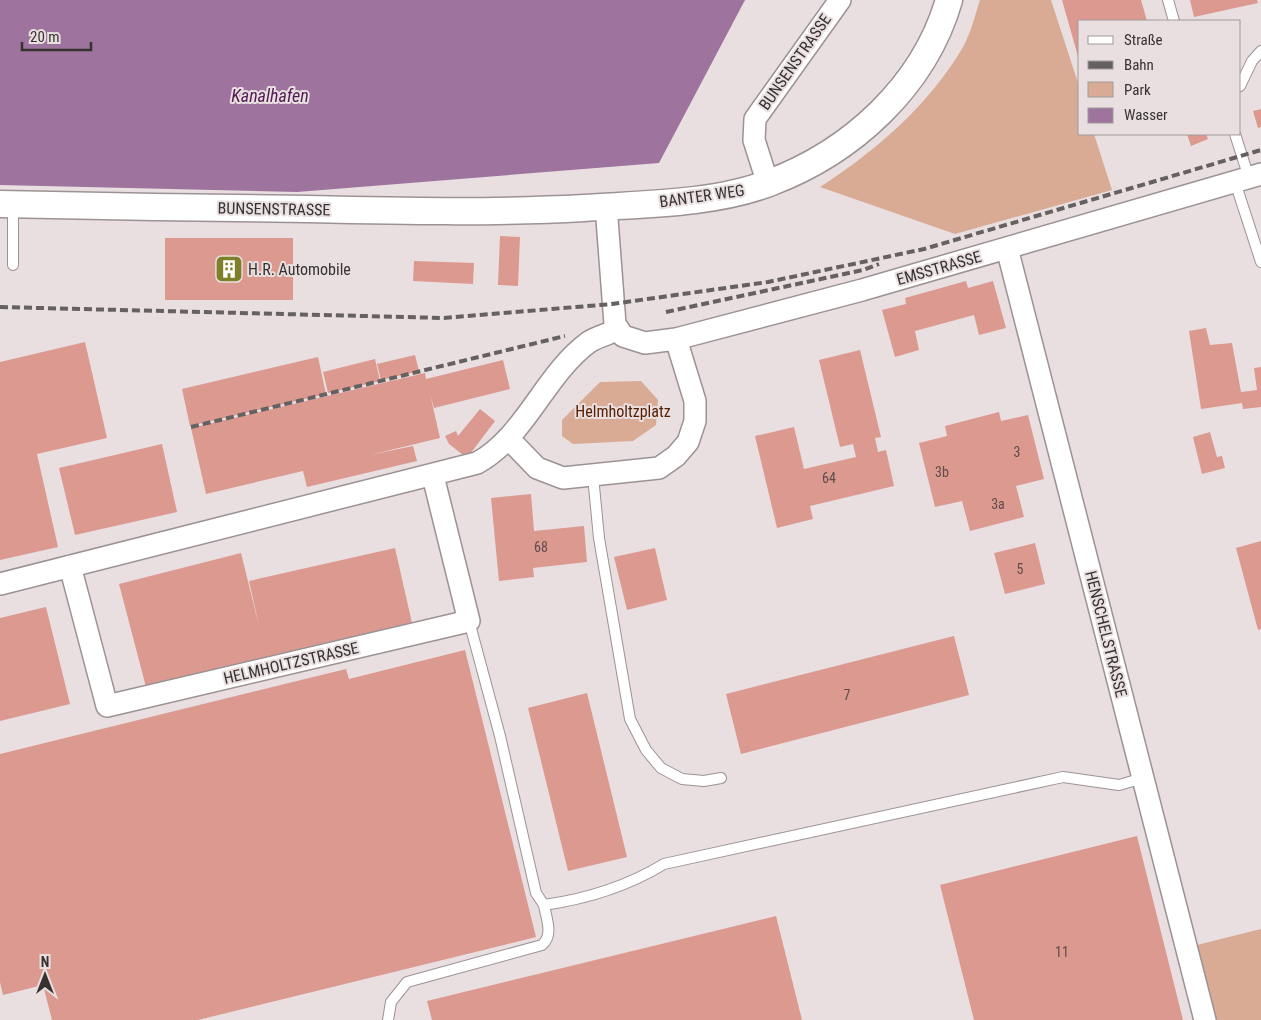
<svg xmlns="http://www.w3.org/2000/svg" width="1261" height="1020" font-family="'Roboto Condensed',sans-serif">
<rect width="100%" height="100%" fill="#e9dfe0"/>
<path fill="#d9ab94" d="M980,0H1051L1080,89V134H1094L1112,190L955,234L820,187C877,150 928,106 963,47C971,33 975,15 980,0Z
M641,381L658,400L656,425L633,441L573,444L562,436V420L600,382Z
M1261,929V1020H1212L1193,946Z"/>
<path fill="#9e739e" d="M0,0H745L659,163L297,192L0,185Z"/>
<path fill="#db9990" d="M1062,0H1141L1147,21H1080L1079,60Z
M1190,0H1257L1258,3L1194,17Z
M1261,109V127L1258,128L1253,111Z
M1187,134H1206L1208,139L1191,146Z
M500,236L520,237L518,286L498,285Z
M165,238H293V300H165Z
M414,261L474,263L473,284L413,281Z
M966,281L968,288L993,281L1006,328L979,335L974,315L915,331L919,350L895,357L882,310L906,304L905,298Z
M1206,328L1210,345L1232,343L1241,392L1257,390L1254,368L1261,367V407L1243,409L1242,403L1201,409L1189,331Z
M85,342L107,438L37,454L58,547L0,560V362Z
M860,350L881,437L875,438L878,452L886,450L894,486L810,506L813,519L777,528L755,436L794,427L804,469L856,457L853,444L840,447L819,360Z
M415,355L419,371L381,380L377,364Z
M318,357L326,394L190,426L182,389Z
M375,359L380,381L328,393L323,372Z
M503,360L510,389L434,408L430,394L440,438L370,455L413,446L417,461L307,487L303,471L206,494L191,428L425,373L426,379Z
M480,409L495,421L467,458L449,444L445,436L456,431L458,436Z
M999,412L1001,421L1028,415L1044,479L1016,486L1024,517L970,531L962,501L935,507L919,443L947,436L945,426Z
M1210,432L1217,457L1222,456L1225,468L1202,474L1193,437Z
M162,444L177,512L75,535L59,468Z
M531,494L534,531L584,526L587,562L533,568L534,577L499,581L491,498Z
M1261,541V629L1258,630L1236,548Z
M1035,543L1045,584L1005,594L994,553Z
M395,548L412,623L146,687L119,584L241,553L260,630L249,581Z
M655,548L667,600L627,610L614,557Z
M46,607L70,704L0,721V618Z
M954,636L969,695L741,754L726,694Z
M465,650L536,937L198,1020H52L43,985L3,995L0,982V754L346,669L349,679Z
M587,693L627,857L568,871L528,708Z
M1137,836L1183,1020H974L940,885Z
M776,916L802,1020H432L427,1001Z"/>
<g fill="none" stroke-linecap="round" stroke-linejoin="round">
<defs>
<path id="service" d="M1168,0L1174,21
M1240,86L1252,61L1261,51
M1235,134L1249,178
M1235,182L1261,262
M13,265V205
M593,476L599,538L630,719L646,750L661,768L682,779L704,781L721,778
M469,621L500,736L536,893L544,905C586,899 628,886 664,864L1063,777L1119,785L1143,778
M388,1020L391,1002L407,982L542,945C554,935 546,918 544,905"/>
<path id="minor" d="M768,184L754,140L755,119L840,0
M606,206L615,324L623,336L645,343L676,339L862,290L1261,174
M1007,248L1205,1020
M508,438L537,468L563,478L659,468L676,456L688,442L695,421V401L676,339
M70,566L107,706L469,621L433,476
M0,584L477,463C526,436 544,375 589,342C597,337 608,334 617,330"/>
<path id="tertiary" d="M0,204C103,206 205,208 308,209C400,211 492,213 584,208C643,204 714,204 769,183C852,152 924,86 949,0"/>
</defs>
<use href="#service" stroke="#9c9294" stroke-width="12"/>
<use href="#minor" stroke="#9c9294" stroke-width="24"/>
<use href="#tertiary" stroke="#9c9294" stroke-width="29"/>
<use href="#service" stroke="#fff" stroke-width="10"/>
<use href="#minor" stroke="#fff" stroke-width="21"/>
<use href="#tertiary" stroke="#fff" stroke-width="26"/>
<path stroke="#666161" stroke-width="4" stroke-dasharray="8 4" stroke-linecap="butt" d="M0,307L444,318L612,304L768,282L924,249L1261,150
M666,312L863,270L879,264
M191,427L565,336"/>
</g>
<defs>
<symbol id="building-square" viewBox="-11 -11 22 22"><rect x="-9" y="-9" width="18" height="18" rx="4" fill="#7e8029" stroke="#e9dfe0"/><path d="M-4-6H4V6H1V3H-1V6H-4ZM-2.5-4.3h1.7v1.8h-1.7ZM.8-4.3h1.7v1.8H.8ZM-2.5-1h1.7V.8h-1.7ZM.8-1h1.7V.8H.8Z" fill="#fff"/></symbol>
</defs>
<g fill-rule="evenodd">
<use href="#building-square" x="213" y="253" width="32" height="32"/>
</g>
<g text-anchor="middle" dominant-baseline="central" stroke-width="4" stroke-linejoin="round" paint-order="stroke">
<g font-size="14" fill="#5f4c4a">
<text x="1017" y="452">3</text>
<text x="942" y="472">3b</text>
<text x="829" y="478">64</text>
<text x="998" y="504">3a</text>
<text x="541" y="547">68</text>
<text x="1020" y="569">5</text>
<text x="847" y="695">7</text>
<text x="1062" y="952">11</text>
</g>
<g font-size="16" fill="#363232" stroke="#e9dfe0">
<text transform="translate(795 62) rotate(-55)">BUNSENSTRASSE</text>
<text transform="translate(702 196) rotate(-8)">BANTER WEG</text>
<text transform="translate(274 209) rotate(1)">BUNSENSTRASSE</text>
<text transform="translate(939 268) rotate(-16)">EMSSTRASSE</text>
<text transform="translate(1106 634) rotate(76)">HENSCHELSTRASSE</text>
<text transform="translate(291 663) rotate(-13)">HELMHOLTZSTRASSE</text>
</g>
<g font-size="16" fill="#363232" stroke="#e9dfe0" text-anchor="start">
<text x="248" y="269">H.R. Automobile</text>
</g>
<g font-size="16" fill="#542000" stroke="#e9dfe0">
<text x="623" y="411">Helmholtzplatz</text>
</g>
<g font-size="18" font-style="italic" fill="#501a52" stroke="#e9dfe0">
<text x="270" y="95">Kanalhafen</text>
</g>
</g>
<rect x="1078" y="20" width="162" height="115" fill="#e9dfe0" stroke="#a19a9a"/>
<rect x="1088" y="36" width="25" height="8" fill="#ffffff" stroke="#a19a9a"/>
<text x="1124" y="45" font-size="15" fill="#363232">Straße</text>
<rect x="1088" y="61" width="25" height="8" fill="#666161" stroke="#a19a9a"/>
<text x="1124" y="70" font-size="15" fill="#363232">Bahn</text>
<rect x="1088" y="82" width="25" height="15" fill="#d9ab94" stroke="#a19a9a"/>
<text x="1124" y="95" font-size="15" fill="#363232">Park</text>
<rect x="1088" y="108" width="25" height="15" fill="#9e739e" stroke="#a19a9a"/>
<text x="1124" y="120" font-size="15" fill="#363232">Wasser</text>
<g transform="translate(45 975)" stroke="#e9dfe0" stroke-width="4" paint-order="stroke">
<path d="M0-4L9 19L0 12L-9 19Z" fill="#363232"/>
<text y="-8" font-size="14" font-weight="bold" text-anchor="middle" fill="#363232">N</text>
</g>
<path d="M22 42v8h69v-8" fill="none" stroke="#363232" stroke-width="2.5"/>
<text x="30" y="42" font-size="15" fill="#363232" stroke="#e9dfe0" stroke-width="4" paint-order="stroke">20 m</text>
</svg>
